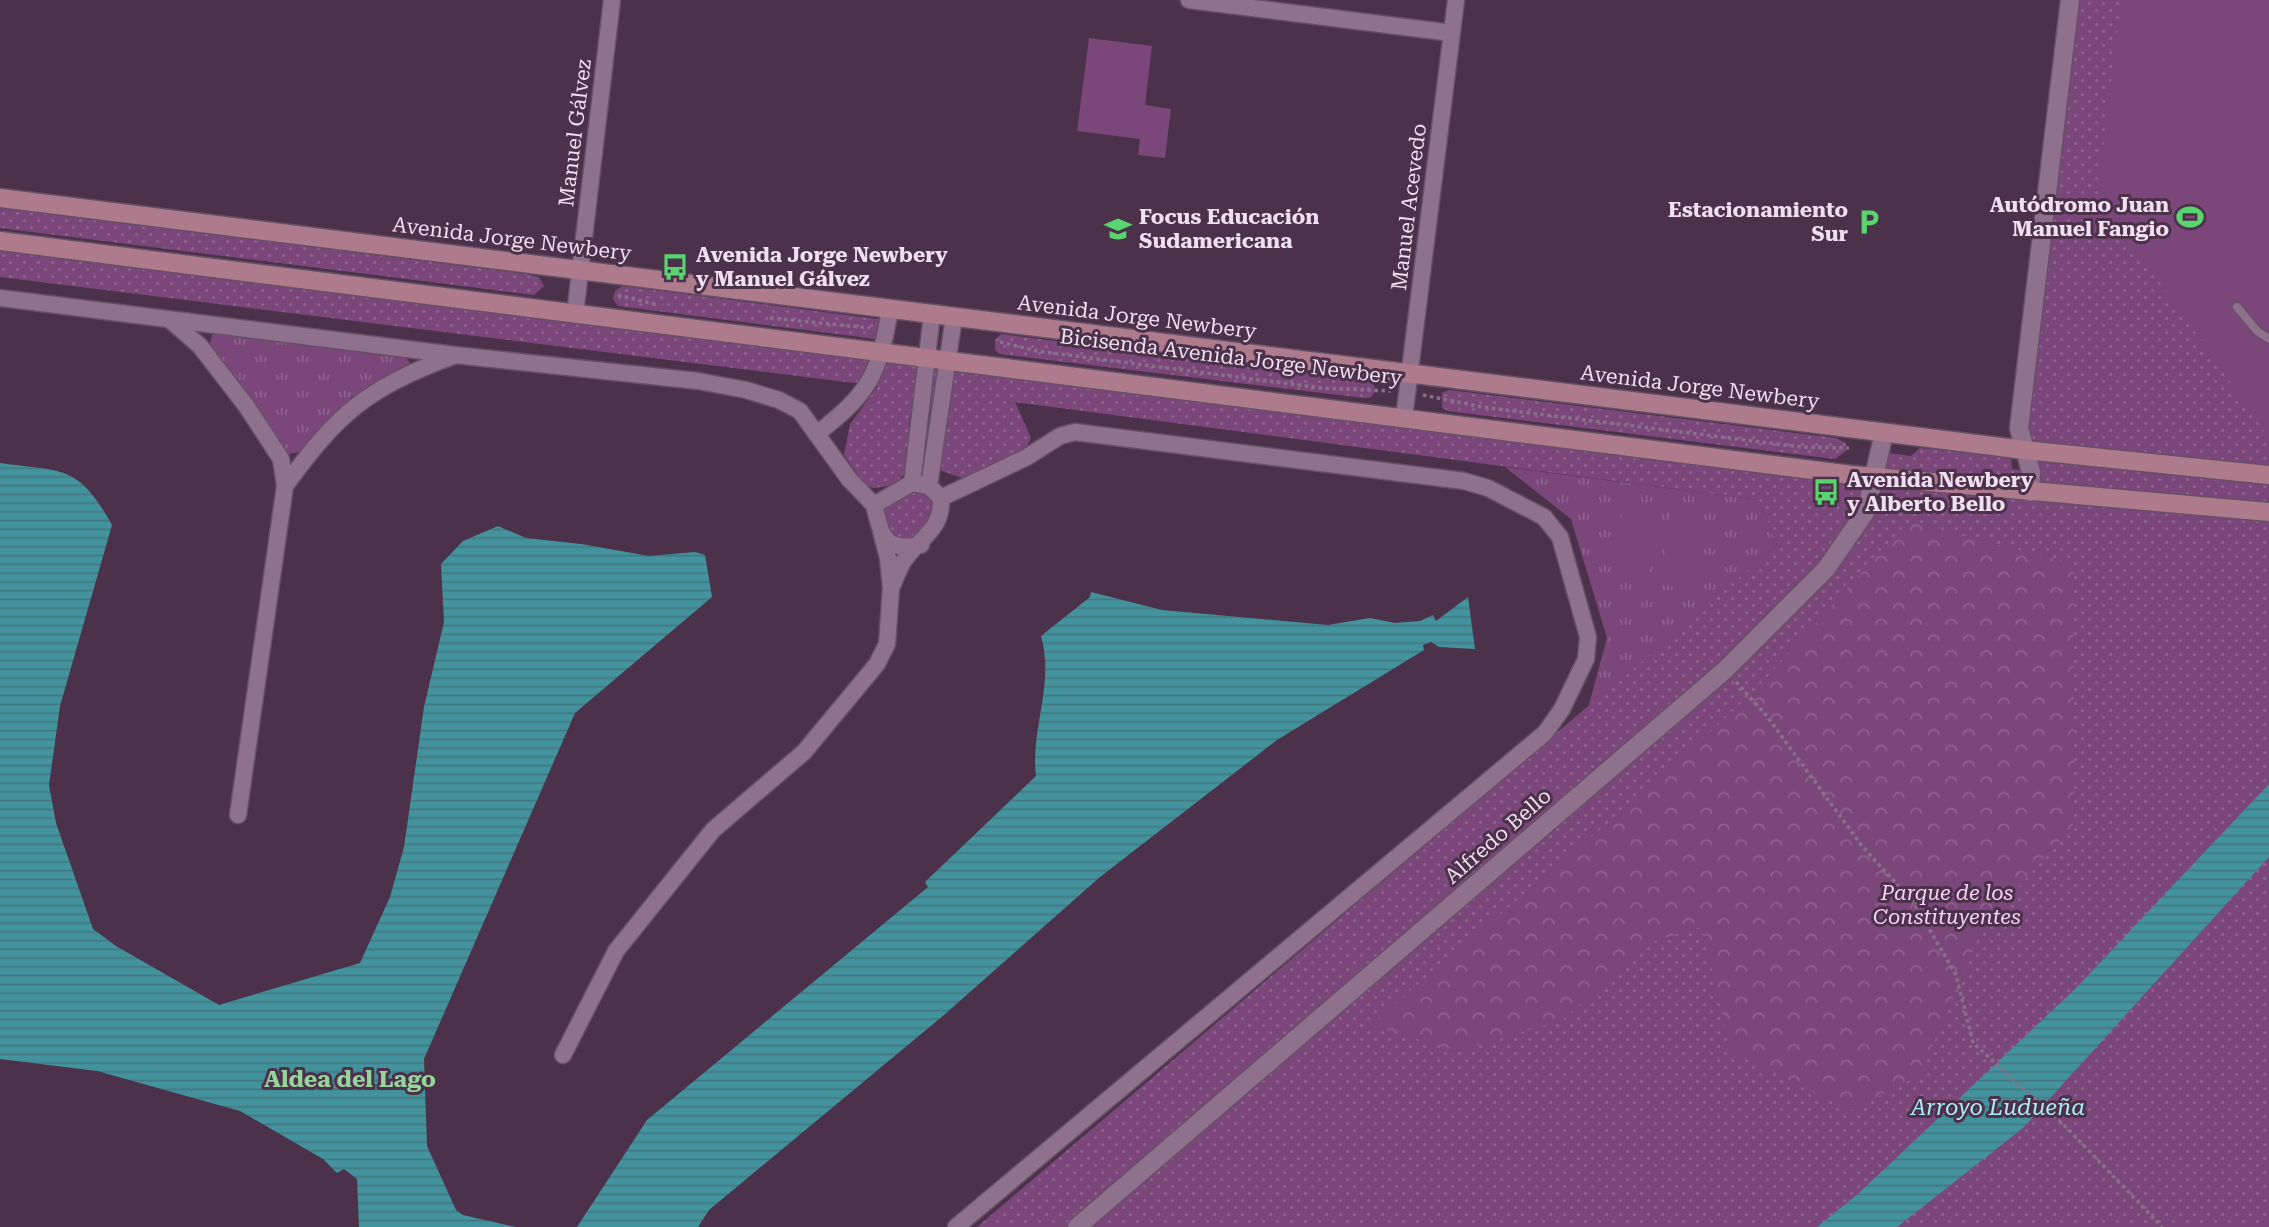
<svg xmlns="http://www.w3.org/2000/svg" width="2269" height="1227" font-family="'Roboto Serif',serif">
<defs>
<pattern id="grass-dots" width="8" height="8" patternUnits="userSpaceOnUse" patternTransform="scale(1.75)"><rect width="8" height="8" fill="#7b477b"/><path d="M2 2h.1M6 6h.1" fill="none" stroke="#8e618e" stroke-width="1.8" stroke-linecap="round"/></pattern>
<pattern id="forest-crowns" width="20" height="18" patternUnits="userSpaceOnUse" patternTransform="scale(1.75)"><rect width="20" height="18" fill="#7b477b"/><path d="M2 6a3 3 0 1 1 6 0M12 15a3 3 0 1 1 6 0" fill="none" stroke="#8e618e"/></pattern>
<pattern id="park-tufts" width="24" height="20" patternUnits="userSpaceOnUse" patternTransform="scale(1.75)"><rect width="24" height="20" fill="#7b477b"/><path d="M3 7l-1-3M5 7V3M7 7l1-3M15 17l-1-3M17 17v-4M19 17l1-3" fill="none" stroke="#8e618e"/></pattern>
<pattern id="water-rules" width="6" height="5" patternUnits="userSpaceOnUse" patternTransform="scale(1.75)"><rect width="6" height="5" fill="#42939e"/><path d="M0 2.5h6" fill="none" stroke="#447780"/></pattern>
</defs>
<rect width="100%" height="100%" fill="#4c314b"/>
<path fill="url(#grass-dots)" d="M2070,0H2269V1227H977L1777,545L1759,500L1015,402L1031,438L1026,448L965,479L942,471L939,465L946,411L912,407L909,424L913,425L906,472L894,485L874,488L865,485L844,455L850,424L878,386L0,277V241L1874,478L1881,452L1911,456L1920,448L2004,457L2011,459L2012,469L2030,471L2019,428Z
M0,208L526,274L539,277L544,286L534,295L0,228Z
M622,286L885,320L884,340L618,306L613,299L615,291Z
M1001,334L1368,381L1374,385L1375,392L1370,398H1364L1000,354L995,350V340Z
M1449,390L1836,438L1846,443V451L1835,459L1448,411L1442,408V393Z
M912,483L941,498L936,527L901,549L874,505Z"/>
<path fill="url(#forest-crowns)" d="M1908,522L2074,564V824L1983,927L1920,1075L1850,1111L1731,1051L1701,927L1646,944L1563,1020L1457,1051L1370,1025L1669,771L1757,688Z"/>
<path fill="url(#park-tufts)" d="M214,330L402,352L410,363L352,397L302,452L287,454L234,375L209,346Z
M1505,467L1759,500L1777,545L1588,708L1607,638L1571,519Z"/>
<path fill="#7b477b" d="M2121,0H2269V438L2180,310L2097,199Z
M1089,38L1152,46L1145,105L1171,109L1165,158L1138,155L1140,139L1077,131Z
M1623,506L1657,511L1647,583L1612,578Z
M1671,513L1705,518L1694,590L1660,585Z"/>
<path fill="url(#water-rules)" d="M0,463C64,472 78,464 112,525L60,706L49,785L56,823L93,929L116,946L219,1005L360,963L390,897L404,847L424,707L444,622L441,564L463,541L498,526L526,538L581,544L649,556L695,552L705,555L712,597L575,713L424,1059L427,1146L456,1210L463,1215L516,1227H359L357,1179L344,1169L337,1173L323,1159L240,1111L97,1071L0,1059Z
M1091,592L1162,610L1328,625L1370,618L1395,623L1420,621L1433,615L1436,621L1468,597L1475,649L1439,647L1431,642L1423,645L1424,650L1277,740L1100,877L944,1015L709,1210L698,1227H577L647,1120L928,887L925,882L1036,776C1030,731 1055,683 1041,636L1090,597Z
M2269,784V857L2023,1128L1897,1227H1817L1859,1193L2075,989Z"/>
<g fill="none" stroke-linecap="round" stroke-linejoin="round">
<defs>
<path id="service" d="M2237,307L2257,331L2269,339"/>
<path id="minor" d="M1189,0L1452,33
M0,298L455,355L698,381L746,390L779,400L800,411L849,479L874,505
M575,314L612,0
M169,319L200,346L247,407L281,459L285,486L238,815
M1404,418L1456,0
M818,433C870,392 879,375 890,309
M912,483L932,314
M285,486C338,413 367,388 453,356
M929,486L954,317
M941,498L1027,457L1060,436L1075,432L1464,481L1488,488L1544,517L1560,537L1588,637L1586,659L1562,709L1545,733L956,1227
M881,531L888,558L891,588C895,580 898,570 903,562C918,538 943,531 941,498L929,486L912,483L874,505C882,537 884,552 921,545
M563,1055L616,951L713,830L804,752L877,664L887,644L891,588"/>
<path id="tertiary" d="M2030,492L2031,472L2019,428L2070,0
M1077,1227L1725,670L1826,569L1866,511L1884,433"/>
<path id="secondary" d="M0,198L2025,450L2269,475
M0,241L1852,475L2269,512"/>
</defs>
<use href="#service" stroke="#665066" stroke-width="11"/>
<use href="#minor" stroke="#665066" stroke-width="19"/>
<use href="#tertiary" stroke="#665066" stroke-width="21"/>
<use href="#secondary" stroke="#665066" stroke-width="21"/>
<path stroke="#887188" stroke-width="3.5" stroke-dasharray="3.5 3.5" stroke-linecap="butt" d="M618,295L658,305
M770,318L870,328
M1000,342L1037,351L1322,388L1391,391
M1423,395L1482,407L1801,447L1849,448
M1736,682L1766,715L1862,846L1914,903L1956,975L1973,1043L2066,1127L2162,1227"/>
<use href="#service" stroke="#8f718e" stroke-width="8"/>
<use href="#minor" stroke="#8f718e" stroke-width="16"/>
<use href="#tertiary" stroke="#8f718e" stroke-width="18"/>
<use href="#secondary" stroke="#ad7b8c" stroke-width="18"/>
</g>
<defs>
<symbol id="stadium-bare" viewBox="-9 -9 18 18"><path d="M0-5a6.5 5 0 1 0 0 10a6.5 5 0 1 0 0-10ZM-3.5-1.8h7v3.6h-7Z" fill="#58d56f" stroke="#4c314b" stroke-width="2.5" paint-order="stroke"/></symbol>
<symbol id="parking-bare" viewBox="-9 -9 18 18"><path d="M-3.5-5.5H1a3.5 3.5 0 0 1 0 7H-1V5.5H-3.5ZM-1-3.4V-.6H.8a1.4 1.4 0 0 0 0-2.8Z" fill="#58d56f" stroke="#4c314b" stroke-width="2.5" paint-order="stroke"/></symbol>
<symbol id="university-bare" viewBox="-9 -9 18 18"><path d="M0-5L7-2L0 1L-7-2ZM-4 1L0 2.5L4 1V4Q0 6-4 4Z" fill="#58d56f" stroke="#4c314b" stroke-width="2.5" paint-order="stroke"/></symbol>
<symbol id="bus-bare" viewBox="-9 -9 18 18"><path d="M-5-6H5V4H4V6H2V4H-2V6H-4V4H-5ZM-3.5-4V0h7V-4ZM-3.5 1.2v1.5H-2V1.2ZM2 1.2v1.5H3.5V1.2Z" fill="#58d56f" stroke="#4c314b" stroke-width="2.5" paint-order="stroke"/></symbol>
</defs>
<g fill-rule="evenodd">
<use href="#stadium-bare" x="2171" y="198" width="38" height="38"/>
<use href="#parking-bare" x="1850" y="203" width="38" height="38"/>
<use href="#university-bare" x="1099" y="210" width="38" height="38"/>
<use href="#bus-bare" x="656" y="248" width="38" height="38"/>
<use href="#bus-bare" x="1807" y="473" width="38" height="38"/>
</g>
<g text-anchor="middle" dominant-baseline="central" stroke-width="6" stroke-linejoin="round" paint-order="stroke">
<g font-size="21" fill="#f0dff0" stroke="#4c314b">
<text transform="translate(575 133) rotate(-83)">Manuel Gálvez</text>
<text transform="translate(1409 207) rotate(-83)">Manuel Acevedo</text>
<text transform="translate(512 239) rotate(7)">Avenida Jorge Newbery</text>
<text transform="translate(1137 317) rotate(7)">Avenida Jorge Newbery</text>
<text transform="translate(1231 357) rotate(7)">Bicisenda Avenida Jorge Newbery</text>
<text transform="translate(1700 387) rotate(7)">Avenida Jorge Newbery</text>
<text transform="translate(1498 836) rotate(-41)">Alfredo Bello</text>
</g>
<g font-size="21" font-weight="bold" fill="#f0dff0" stroke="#4c314b" text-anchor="start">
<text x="2169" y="205" text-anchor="end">Autódromo Juan<tspan x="2169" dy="24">Manuel Fangio</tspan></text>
<text x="1848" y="210" text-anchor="end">Estacionamiento<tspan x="1848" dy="24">Sur</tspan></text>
<text x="1139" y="217">Focus Educación<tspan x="1139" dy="24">Sudamericana</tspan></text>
<text x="696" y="255">Avenida Jorge Newbery<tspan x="696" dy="24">y Manuel Gálvez</tspan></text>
<text x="1847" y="480">Avenida Newbery<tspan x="1847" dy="24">y Alberto Bello</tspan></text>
</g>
<g font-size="21" font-style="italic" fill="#f7d0f6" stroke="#4c314b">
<text x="1947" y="893">Parque de los<tspan x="1947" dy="24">Constituyentes</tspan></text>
</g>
<g font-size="23" font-weight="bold" fill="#96d49c" stroke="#4c314b">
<text x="350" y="1079">Aldea del Lago</text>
</g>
<g font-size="23" font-style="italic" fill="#abebf5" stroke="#4c314b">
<text x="1998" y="1107">Arroyo Ludueña</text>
</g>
</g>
</svg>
